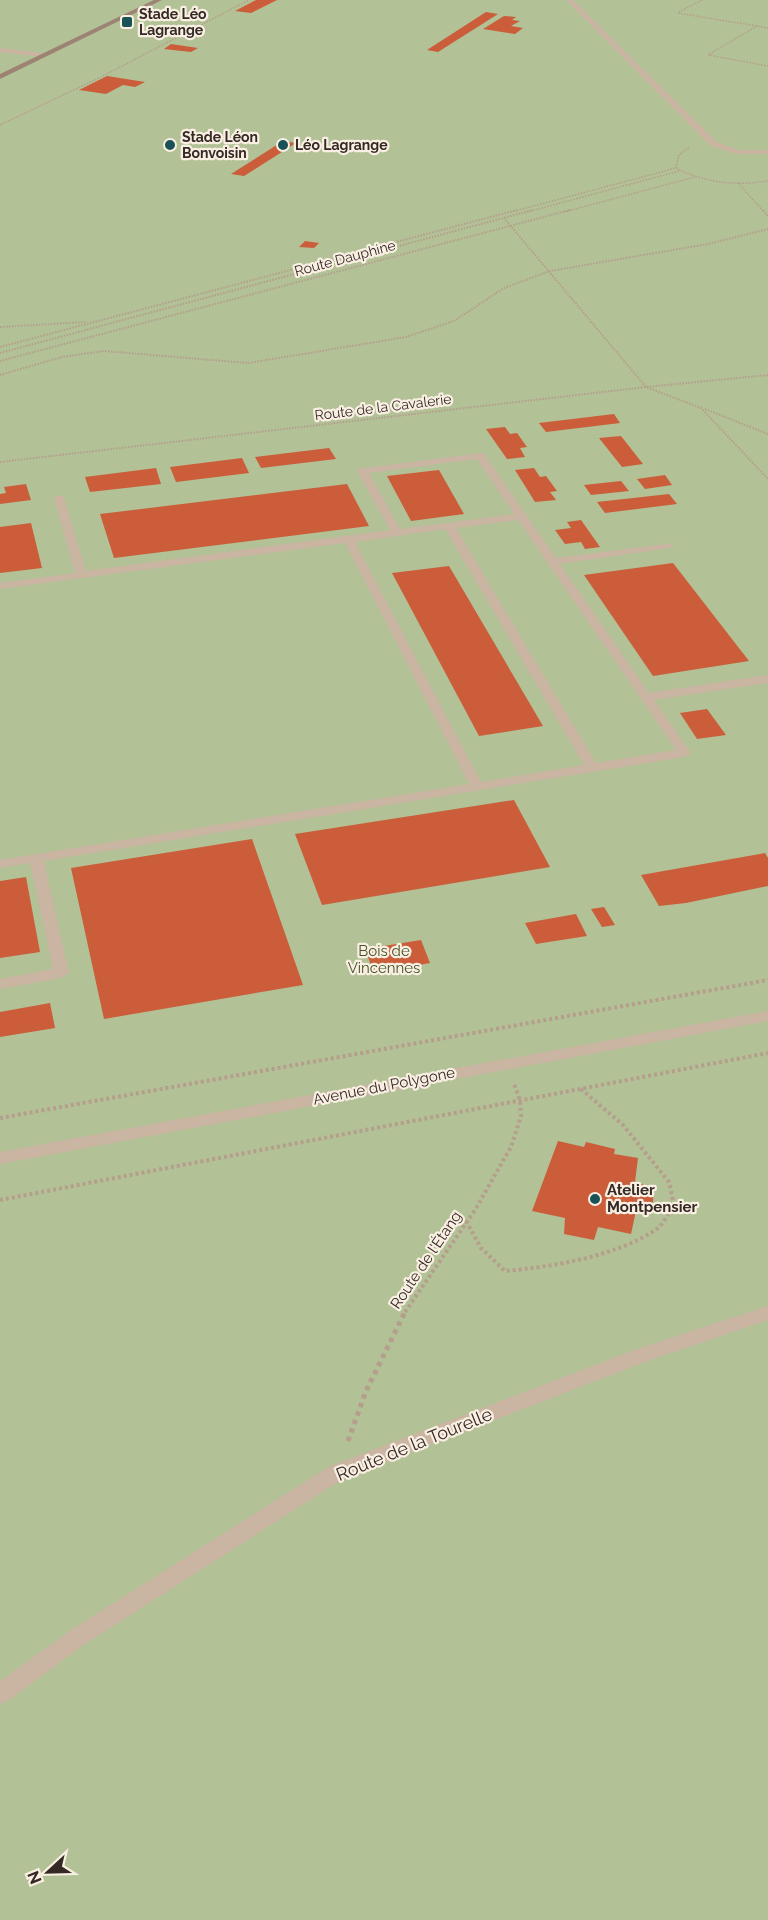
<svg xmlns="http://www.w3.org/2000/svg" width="768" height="1920" font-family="Raleway,sans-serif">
<rect width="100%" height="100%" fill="#f2e5d6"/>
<path fill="#b2c196" d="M0,0H768V1920H0Z"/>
<path fill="#cb5d3a" d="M256,0H277L251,13L235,11Z
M486,12L498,14L438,52L427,50Z
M504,16L516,17L512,20L520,21L511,26L523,28L515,34L483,29Z
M171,44L198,48L191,52L164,49Z
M107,76L145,82L135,87L123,85L106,94L79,90Z
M283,141L296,143L244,176L231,174Z
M305,241L319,243L314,248L299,247Z
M614,414L620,423L546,432L539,423Z
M505,427L510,434L517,433L527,447L520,448L525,457L507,459L486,429Z
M621,436L643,464L622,467L599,438Z
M329,448L336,459L261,468L255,457Z
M242,458L249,473L176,482L170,467Z
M156,468L161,484L90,492L85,477Z
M534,468L540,477L546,476L557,491L550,492L556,500L535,502L515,470Z
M439,470L464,514L411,521L387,476Z
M665,475L672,485L645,489L637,479Z
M621,481L629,491L591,495L584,485Z
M26,484L31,500L0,504V494L6,493L4,487Z
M347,484L369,526L114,558L100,514Z
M669,494L677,504L605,513L597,502Z
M581,520L600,547L585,549L581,542L565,544L555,530L571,528L567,522Z
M31,523L42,568L0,573V527Z
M673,563L749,661L653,676L584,575Z
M449,566L543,726L479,736L392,573Z
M707,709L726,735L697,739L680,713Z
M514,800L550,867L322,905L295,834Z
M252,839L303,985L104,1019L71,868Z
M765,853L768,858V886L686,903L659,906L641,875Z
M26,877L40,952L0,958V881Z
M604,907L615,925L602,927L591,909Z
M576,914L587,936L536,944L525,923Z
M421,940L430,963L374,973L365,949Z
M50,1003L55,1028L0,1037V1012Z
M558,1141L584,1147L586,1142L615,1149L614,1154L638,1158L635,1182L654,1188L652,1214L636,1211L631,1234L598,1227L594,1240L564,1234L565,1218L532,1211Z"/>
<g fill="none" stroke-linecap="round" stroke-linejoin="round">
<path stroke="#b59e8c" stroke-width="1.5" stroke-dasharray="1.5 1.5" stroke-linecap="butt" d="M679,12L702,0
M678,13L768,28
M757,26L708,55L768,66
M0,125L99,78L249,0
M676,168L679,155L690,147
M738,183L764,212
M511,212L676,168C705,183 736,186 768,181
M527,212L679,171
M564,212L695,177"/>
<path stroke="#b59e8c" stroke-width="2" stroke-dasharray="1.5 1.5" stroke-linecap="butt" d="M763,210L768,216
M504,218L646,387L701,408L768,479
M0,327L86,322
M0,347L517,210
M0,353L533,210
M0,361L570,210
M0,375L62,357L104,351L248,363L406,337L454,321L504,288L550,271L708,244L768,229
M705,409L768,434
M0,462L646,387L768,375"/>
<path stroke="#b59e8c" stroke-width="4" stroke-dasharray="3 3" stroke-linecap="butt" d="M0,1118L768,980
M0,1200L768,1053
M466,1221L481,1248L505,1271C551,1267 619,1256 658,1228C664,1223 669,1212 674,1205L669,1182L623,1125L581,1089
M405,1312L475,1210L511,1147L521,1116L520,1100L514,1084"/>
<path stroke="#b59e8c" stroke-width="5" stroke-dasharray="4.5 4.5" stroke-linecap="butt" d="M348,1441L366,1391L406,1310"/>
<path fill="#cab4a2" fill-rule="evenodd" d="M566,0H573L717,142L738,150H768V154H737L711,146Z
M0,48L43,53L46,55L43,57L0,52Z
M480,453L484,454L556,558L673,543V547L669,548L560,564L649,693L768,675V683L654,700L691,753L684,757L44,861L69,973L61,978L0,989V979L53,969L30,863L0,868V860L469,784L345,543L0,589V583L75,573L54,498L55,496H63L64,498L86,571L390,530L357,471L358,469ZM477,459L514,514L400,529L369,473ZM518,520L676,750L596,763L456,528ZM445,529L584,765L481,782L355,542Z
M768,1306V1320L650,1360L344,1478L85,1644L8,1701L0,1704V1681L71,1630L330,1466L637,1349Z"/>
<path fill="#cab4a2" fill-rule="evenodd" d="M768,1011V1021L0,1164V1152Z"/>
<path fill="#9d8373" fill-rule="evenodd" d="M154,0H162L0,79V74Z"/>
</g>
<g fill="#195257" stroke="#f9efe2" stroke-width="2">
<rect x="121" y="16" width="12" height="12" rx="3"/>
<circle cx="170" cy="145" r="6"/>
<circle cx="283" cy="145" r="6"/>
<circle cx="595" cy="1199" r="6"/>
</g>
<g text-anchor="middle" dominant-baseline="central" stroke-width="4.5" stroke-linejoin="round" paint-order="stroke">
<g font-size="14" font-weight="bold" fill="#342925" stroke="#f9efe2" text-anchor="start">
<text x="139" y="14">Stade Léo<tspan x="139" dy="16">Lagrange</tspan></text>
<text x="182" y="137">Stade Léon<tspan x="182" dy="16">Bonvoisin</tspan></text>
<text x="295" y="145">Léo Lagrange</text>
</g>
<g font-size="14" fill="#342925" stroke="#f9efe2">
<text transform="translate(345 258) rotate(-15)">Route Dauphine</text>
<text transform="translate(383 407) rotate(-7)">Route de la Cavalerie</text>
</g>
<g font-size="15" fill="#435327" stroke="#f9efe2">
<text x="384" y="951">Bois de<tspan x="384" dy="17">Vincennes</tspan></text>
</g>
<g font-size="15" fill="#342925" stroke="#f9efe2">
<text transform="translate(384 1086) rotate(-11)">Avenue du Polygone</text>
<text transform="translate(426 1260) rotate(-56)">Route de l'Étang</text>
</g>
<g font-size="15" font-weight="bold" fill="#342925" stroke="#f9efe2" text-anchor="start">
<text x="607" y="1190">Atelier<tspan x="607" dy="17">Montpensier</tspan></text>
</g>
<g font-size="18" fill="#342925" stroke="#f9efe2">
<text transform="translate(414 1444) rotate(-22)">Route de la Tourelle</text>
</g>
</g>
<g transform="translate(48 1872) rotate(248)" stroke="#f9efe2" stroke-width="4.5" paint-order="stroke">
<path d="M0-4.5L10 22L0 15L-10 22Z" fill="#342925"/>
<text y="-9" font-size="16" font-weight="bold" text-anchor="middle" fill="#342925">N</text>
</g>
</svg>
